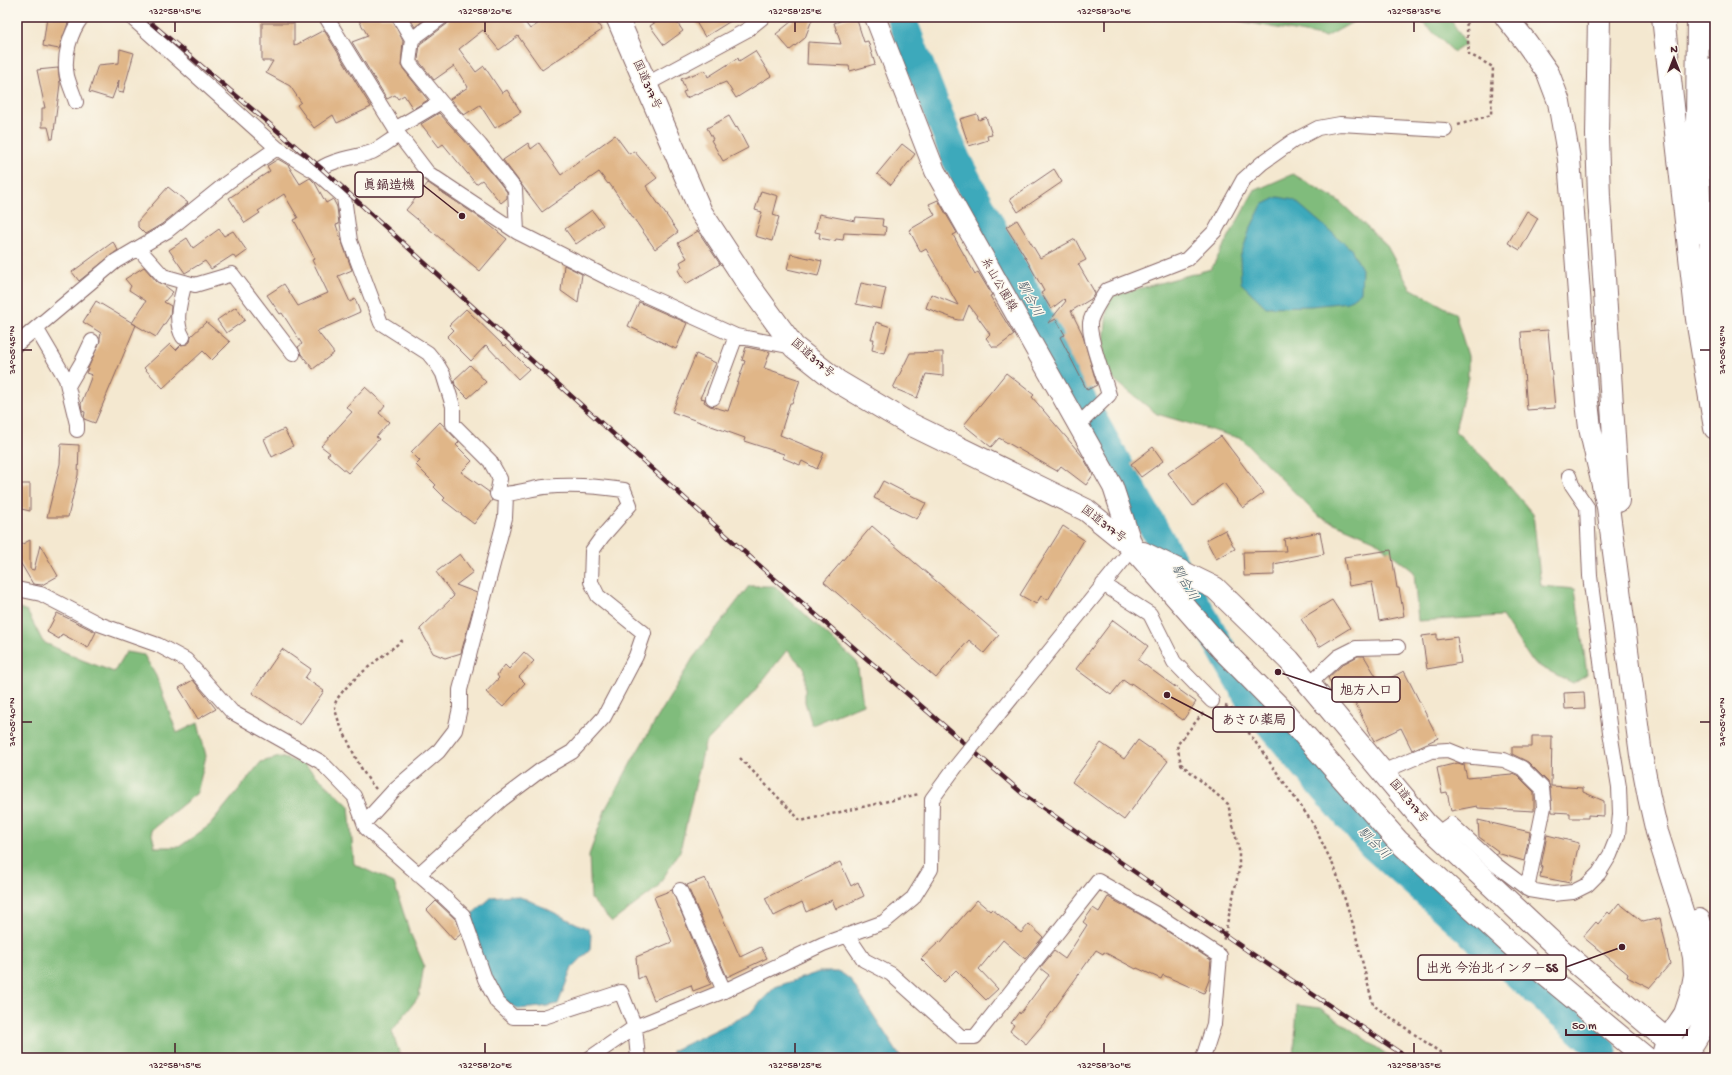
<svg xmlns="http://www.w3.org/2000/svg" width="1732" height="1075" font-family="'Gochi Hand','Klee One',sans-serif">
<rect width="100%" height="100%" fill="#fbf7ec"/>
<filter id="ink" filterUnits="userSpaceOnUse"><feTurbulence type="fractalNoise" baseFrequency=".025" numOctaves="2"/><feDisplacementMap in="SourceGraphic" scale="8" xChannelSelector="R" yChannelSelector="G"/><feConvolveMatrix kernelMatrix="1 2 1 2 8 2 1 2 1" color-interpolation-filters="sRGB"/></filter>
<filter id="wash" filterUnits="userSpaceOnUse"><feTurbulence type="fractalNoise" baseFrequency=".012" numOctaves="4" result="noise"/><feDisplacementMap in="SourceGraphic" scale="16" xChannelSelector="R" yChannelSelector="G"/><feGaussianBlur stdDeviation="0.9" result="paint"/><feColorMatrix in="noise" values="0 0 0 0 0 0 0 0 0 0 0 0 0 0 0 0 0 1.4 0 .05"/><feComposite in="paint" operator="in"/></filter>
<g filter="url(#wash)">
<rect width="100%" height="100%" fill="#f4e8d0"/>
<path fill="#80bc7c" stroke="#656e54" d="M1218,17H1362L1326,37Z
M1417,17H1449L1466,44L1454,52Z
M1293,174L1339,201L1387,246L1410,288L1455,313L1468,356V377L1455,431L1489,463L1533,514L1541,586L1575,589L1587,674L1573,683L1533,663L1502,616L1418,621L1414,572L1374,540L1318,516L1242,439L1157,414L1102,370L1108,297L1211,269L1254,191Z
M749,586H774L857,662L863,704L812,725L805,702V669L787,650L748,699L705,743L680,851L657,888L612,922L591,899L589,855L606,808L637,752L693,658Z
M17,607L27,611L43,642L82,660L114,672L126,652L144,655L156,676L177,733L198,723L206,756L197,793L151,830L155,847H179L210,825L261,762L280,757L304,764L349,806L354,864L394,883L409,930L424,965L419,996L392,1031L401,1058H17Z
M1297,1005L1320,1008L1392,1058H1294Z"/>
<path fill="#3ca9bb" stroke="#436473" d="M1278,197L1294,200L1351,249L1362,269L1361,292L1348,302L1311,306L1266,307L1241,283L1240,257L1250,229L1262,205Z
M511,895L526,899L588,929L591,935L590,950L572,968L558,1004L542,1007L519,1009L506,1003L489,982L468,927L472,914L492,897Z
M819,972H840L850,979L901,1058H672V1051L749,1014L775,987Z"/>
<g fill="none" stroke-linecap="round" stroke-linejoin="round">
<path stroke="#3ca9bb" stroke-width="29" d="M901,17L956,159L1082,400L1251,702L1372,845L1603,1051"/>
</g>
<g id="blocks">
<path fill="#e0b688" d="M47,17H70L59,49L43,46Z
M357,17H391L403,41L401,66L428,100L413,109L404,95L398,99L395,95L387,99L352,42L368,36Z
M409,17H428L415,27Z
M450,17H521L530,29L548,17H593L602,30L542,70L518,36L499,50L483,30L459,49L476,72L484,66L502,93L507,90L521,112L495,128L480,105L464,115L450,99L468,87L454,66L434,80L418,60L420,44L447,24Z
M663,17H673L683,31L664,45L650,26Z
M693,17H737L705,37Z
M797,17H813L805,38L790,50L776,34Z
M852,17H856L864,42L868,41L875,64L850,71L849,66L807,64L808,42L841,44L834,23Z
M262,23H294V46L324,30L371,107L337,123L333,115L314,128L297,105L301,102L290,86L266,73L273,61H262Z
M120,49L134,53L123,93L118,92L119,80L112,99L89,92L98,65L119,63Z
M755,51L771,76L736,98L726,82L686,98L683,92L686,91L681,79L705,70L708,77L738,58L739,61Z
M58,68L60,84L53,139H51L48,127H42V108H45L37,70Z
M439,113L474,151L507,192V198L501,203L482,180L476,184L443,144L439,147L421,124Z
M977,114L979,120L986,117L992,135L987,136L988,140L969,146L960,119Z
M729,116L736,128L737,127L748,148L723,161L711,140L713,139L707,128Z
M615,135L629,154L634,151L657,178L646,186L678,232L655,249L609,183L608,184L599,172L542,212L503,160L528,143L531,149L539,143L561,175Z
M902,144L915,154L891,185L877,174Z
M278,159L288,165L300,184L310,178L315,183L326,203L333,199L337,207L339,224L336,225L352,270L338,276L350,302L355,299L360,312L317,331L334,353L313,369L301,354L298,347L302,344L282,313L280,314L267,295L284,284L298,306L328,293L312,260L315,259L294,220L298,218L284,194L258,211L260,213L245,223L229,198L270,171L267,166Z
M1054,169L1062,182L1018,212L1010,199Z
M428,183L482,219L507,239L480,271L406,210Z
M168,187L188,203L162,224L145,234L138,227V221Z
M761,191L778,196L773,215L779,217L772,241L755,236L762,212L755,210Z
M938,200L957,233L953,235L975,274L978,272L992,295L990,296L1014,335L998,347H993L986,338L990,334L969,305L963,320H958L926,308L931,294L958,305L926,249L921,252L909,230L935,215L929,204Z
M592,210L603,225L576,244L565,229Z
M1527,211L1538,218L1520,250L1508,243Z
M819,214L855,221L856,217L883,219L882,226L886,227L885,235L844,233L843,240L836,239L835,241L819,238L820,233L815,232Z
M1017,220L1040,258L1075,239L1086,260L1078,264L1095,293L1091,299L1071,311L1082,333L1097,385L1087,390L1060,337L1065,335L1056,319L1048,323L1066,301L1064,299L1051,309L1041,293L1044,291L1024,255L1006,227Z
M219,229L224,236L233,231L247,251L236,259L233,255L211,269L205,261L185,273L169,250L187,238L193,248Z
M698,231L720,264L686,284L678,270L682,267L680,262L687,258L678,243Z
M113,242L118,250L79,281L72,272Z
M791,254L822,261L818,276L787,269Z
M564,265L582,274L578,303L561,291Z
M144,267L157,282L164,285L173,292L164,302L171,306L170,316L156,337L132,323L146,301L129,290L131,286L125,279Z
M861,283L886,288L881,309L856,304Z
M96,301L136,325L95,423L84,419L85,412L82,411L81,404L92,375L86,373L100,341V338L101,333L83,322Z
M639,302L687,323L676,349L628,326Z
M236,307L245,320L226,333L217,320Z
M466,309L504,346L505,345L529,369L518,379L486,345L471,361L447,337L454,330L449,325Z
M206,322L230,342L212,360L203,351L163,388L144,368L170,344L176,350L181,345L187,344L190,342L191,336Z
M876,322L891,327L884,353L872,350L874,339H871Z
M1548,330L1555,408L1527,410L1521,332Z
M746,347L770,352L764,368L800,380L792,403H790L780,435L824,453L817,469L802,461L800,465L783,458L784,454L744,441L745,438L672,412L696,354L716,363L700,398L705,399L704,402L710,406L728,411L745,361L742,360Z
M943,352V376L926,374L917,398L893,388L910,353Z
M470,365L486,382L468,398L455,385L454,380Z
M1006,373L1034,395L1032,397L1083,457L1093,475L1086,485L1061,466L1057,471L999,438L991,447L964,425Z
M365,387L385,405L379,413L389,422L376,437L379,439L348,473L327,455L330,453L321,446L352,412L346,407Z
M440,422L459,442L456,445L472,461L461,472L489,492L492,500L474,524L443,500L445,498L434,487L436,485L416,465L420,461L411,452Z
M284,429L293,446L272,457L264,439Z
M1221,436L1264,493L1243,508L1224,483L1193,506L1168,473Z
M61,444L79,445L78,475L68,517H47L60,464Z
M1153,447L1163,461L1141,477L1131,464Z
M883,481L926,503L917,519L874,498Z
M17,484H30V511L17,508Z
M872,526L999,635L984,653L969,640L936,678L824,582Z
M1063,526L1084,540L1048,600L1041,596L1036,604L1020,595Z
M1225,530L1235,549L1216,559L1206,540Z
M1320,532L1324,554L1274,564V575L1244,576L1243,552L1286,551L1284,539Z
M30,540V569L34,570L40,545L58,576L42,585L33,584L17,557V547Z
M1391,550L1397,588H1399L1404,616L1379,621L1372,582L1349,586L1344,557Z
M460,554L473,572L456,585L477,593L461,653L445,658L433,653L420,629L454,596L436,572Z
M1332,600L1350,628L1319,647L1301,619Z
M57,613L96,632L88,648L62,634L59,639L47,632Z
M1113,620L1148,646L1138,660L1196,702L1183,720L1131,683L1130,685L1123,680L1111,695L1076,669Z
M1437,634V640L1457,637L1461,663L1427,669L1422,636Z
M282,649L311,669L305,678L324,691L300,725L252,693Z
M524,652L534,661L519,677L525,683L503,707L486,692L499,678L497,675L505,665L509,669Z
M1358,656H1364L1380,683L1404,671L1438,738L1412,750L1401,728L1374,741L1346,684L1335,690L1328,678L1343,664Z
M193,680L216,709L198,719L179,688Z
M1584,692L1585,708L1565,709L1564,693Z
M1532,736H1552L1551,786L1583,788V792L1604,801V816L1588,815V818H1570V813L1552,812L1550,787L1548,782L1528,762L1512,754V747H1532Z
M1138,740L1168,761L1124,820L1072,782L1101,743L1124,759Z
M1458,763L1464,765L1467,778L1512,774V773L1517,775L1534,792V811L1478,808L1477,806L1451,811L1447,792L1442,793L1437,768Z
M1478,820L1530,832L1524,861L1497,853L1498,851L1479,837Z
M1547,835L1579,843L1570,883L1540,877L1542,866H1541Z
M840,862L851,886L858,882L864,896L836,909L832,900L806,912L802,902L774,916L765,898Z
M705,878L740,957L761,947L767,958L727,977L687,885Z
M672,890L711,984L693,991L691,985L654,1000L644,976L638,979L636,957L672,942L654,897Z
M1108,897L1150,920L1211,960L1209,980L1204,993L1163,975L1161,979L1137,968L1136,969L1104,952L1103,954L1096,950L1044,1023L1026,1044L1010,1031L1014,1025L1011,1023L1019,1012L1020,1014L1049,975L1040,968L1054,951L1065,959L1087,925L1083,922L1093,908L1099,912Z
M977,900L990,911L992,909L1021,933L1029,924L1043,937L1025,959L1003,940L979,969L998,989L986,1000L956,970L944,982L921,959L940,941L941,942Z
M436,901L456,920L461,934L454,940L427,910Z
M1619,903L1643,922L1660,918L1670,964L1649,988L1627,977L1628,974L1583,937L1596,922L1598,924L1608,912L1610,914Z"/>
</g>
</g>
<g filter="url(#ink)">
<use href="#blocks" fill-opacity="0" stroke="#866565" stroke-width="1"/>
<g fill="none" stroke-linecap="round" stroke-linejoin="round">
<defs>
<path id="minor" d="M131,17L277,148
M326,17L399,135L428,173L517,232L612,280L736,336L794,347
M399,17L412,39
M442,17L412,39L409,63L441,102L480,145L515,189L517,232
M645,85L747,30L763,17
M76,102C73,93 69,84 67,76C63,57 70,32 82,17
M395,129L441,102
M316,172L344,197L350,241L381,323L428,353L437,364L443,374L453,406V424L490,461L500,479L497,494C513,495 528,489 544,487C571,484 597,486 624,490L630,505L602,537L592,551L591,582L598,596L644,633L636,656L604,717L572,752L541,770L501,800L418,875
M138,248L163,276L195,285L232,274L293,354
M36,328L66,379L77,424V430
M183,337C173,321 181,299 185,282
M17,344L116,261L167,231L228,182L277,148L316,172C331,159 354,158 372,152C381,148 390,140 399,135
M68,386L82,362L92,341
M713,398L736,336
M1078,425L1109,395C1104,377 1089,340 1090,323C1091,314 1102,298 1107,290L1187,259L1215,231L1243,180L1262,163L1293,141L1318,128L1340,124L1445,130
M1103,584L1150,614L1174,662L1212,701
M17,589L41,594L99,624L158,645L186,660L232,712L321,762L354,796L366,828L443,896L463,915L485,979L497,1002L513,1017H544L621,992L635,1027L638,1058
M1023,684L1133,548
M1309,684L1338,657L1356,648L1398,647
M1382,772L1431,751L1448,750L1463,756L1504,760L1522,768L1542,788L1544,807L1527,889
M364,823L396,788L438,752L455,730L460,708V690L505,518L506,495
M1437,834L1451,824L1496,865L1529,890L1553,894L1573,892L1587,885L1599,873L1610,855L1618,835L1620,814L1619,787L1610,732L1590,576L1587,507L1572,485L1569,476
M680,890L724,991
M847,935L864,960L891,974L961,1037H975L1098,881L1154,913L1220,956L1214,1024L1203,1058
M590,1058L635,1027L724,991L823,944L884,922L913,898L931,869L932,799L954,769"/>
<path id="secondary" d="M875,17L935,171L1113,487L1133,548"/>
<path id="trunk" d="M617,17L701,212L748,284L794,347L837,381L908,423L1086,510L1133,548L1222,649L1285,713L1397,840L1530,962L1646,1058
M1143,553L1215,588L1289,660L1426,824L1555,945L1681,1052"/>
<path id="motorway" d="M1506,17L1526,42L1548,73L1559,102L1569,159L1587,402L1590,428L1608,507L1641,755L1649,797L1657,832L1688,930L1694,957L1695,975L1691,996L1685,1014L1667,1041L1662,1058
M1599,17L1597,135L1599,197L1618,501
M1663,17L1697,319L1715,428
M1698,17L1697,125L1700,232
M1711,156L1715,69
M1710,212L1714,350
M1679,1058C1687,1054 1690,1047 1695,1040C1720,1002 1713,961 1699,920"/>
</defs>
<use href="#minor" stroke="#866565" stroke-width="16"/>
<use href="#secondary" stroke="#866565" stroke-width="22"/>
<use href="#trunk" stroke="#866565" stroke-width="24"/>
<use href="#motorway" stroke="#866565" stroke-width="24"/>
<path stroke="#866565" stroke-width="2.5" stroke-dasharray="3 3" stroke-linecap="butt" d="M1458,125L1491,115L1493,67L1469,54L1466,17
M1225,706L1232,709L1312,822L1335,869L1353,924L1373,1005L1448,1058
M1203,713L1177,745L1181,764L1228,804L1239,850V870L1223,942
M740,758L801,821L919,794
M376,789C364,776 355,757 348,741C343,731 336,718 335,706C334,691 389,651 403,640"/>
<use href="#minor" stroke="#fff" stroke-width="14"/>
<use href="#secondary" stroke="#fff" stroke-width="20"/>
<use href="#trunk" stroke="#fff" stroke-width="22"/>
<use href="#motorway" stroke="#fff" stroke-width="22"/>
<defs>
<path id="rail" d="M144,17L321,168L519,349L770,575L1023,794L1248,951L1408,1058"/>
</defs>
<use href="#rail" stroke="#4a1f2b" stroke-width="4.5"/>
<use href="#rail" stroke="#fbf7ec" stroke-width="3" stroke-dasharray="9" stroke-linecap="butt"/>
<defs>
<path id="minor-bridge" d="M954,769L1023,684"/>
</defs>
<use href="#minor-bridge" stroke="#866565" stroke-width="16" stroke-linecap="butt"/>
<use href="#minor-bridge" stroke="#fff" stroke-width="14"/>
</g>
</g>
<path fill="none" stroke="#4a1f2b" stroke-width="1.5" d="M175,22V32M485,22V32M795,22V32M1104,22V32M1414,22V32M22,350H32M1700,350H1710M22,722H32M1700,722H1710M175,1043V1053M485,1043V1053M795,1043V1053M1104,1043V1053M1414,1043V1053"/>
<g text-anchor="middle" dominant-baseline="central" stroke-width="3" stroke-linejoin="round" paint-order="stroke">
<g font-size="12" fill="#4a1f2b" stroke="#fbf7ec">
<text transform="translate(646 85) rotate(66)">国道317号</text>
<text transform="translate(998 285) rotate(60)">糸山公園線</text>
<text transform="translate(812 359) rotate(41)">国道317号</text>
<text transform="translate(1103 525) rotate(37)">国道317号</text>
<text transform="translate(1408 802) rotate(50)">国道317号</text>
</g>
<g font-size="13" font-style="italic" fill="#445665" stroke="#fbf7ec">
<text transform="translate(1029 299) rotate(62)">馴合川</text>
<text transform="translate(1184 583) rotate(61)">馴合川</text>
<text transform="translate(1373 844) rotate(46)">馴合川</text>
</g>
</g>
<path fill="none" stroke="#4a1f2b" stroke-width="1.5" d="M462 216L423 185M1278 672L1332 690M1167 695L1213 719M1622 947L1566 967"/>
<g fill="#4a1f2b" stroke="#fbf7ec" stroke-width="1.5">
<circle cx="462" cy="216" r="4"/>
<circle cx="1278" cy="672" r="4"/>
<circle cx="1167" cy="695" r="4"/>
<circle cx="1622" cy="947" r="4"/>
</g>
<g fill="#fbf7ec" stroke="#4a1f2b" stroke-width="1.5">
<rect x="355" y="172" width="68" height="25" rx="4"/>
<rect x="1332" y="677" width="68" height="25" rx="4"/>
<rect x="1213" y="707" width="81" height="25" rx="4"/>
<rect x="1418" y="955" width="148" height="25" rx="4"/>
</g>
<g font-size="13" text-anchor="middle" font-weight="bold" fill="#4a1f2b">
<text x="389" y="189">眞鍋造機</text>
<text x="1366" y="694">旭方入口</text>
<text x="1254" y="724">あさひ薬局</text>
<text x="1492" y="972">出光 今治北インターSS</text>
</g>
<rect width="1732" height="1075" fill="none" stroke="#fbf7ec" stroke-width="44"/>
<g transform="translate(1674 58)" stroke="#fbf7ec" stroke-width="3" paint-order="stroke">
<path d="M0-3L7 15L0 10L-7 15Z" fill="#4a1f2b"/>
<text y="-6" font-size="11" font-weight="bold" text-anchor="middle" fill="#4a1f2b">N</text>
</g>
<path d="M1566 1029v6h121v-6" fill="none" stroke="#4a1f2b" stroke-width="2"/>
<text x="1572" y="1029" font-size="12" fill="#4a1f2b" stroke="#fbf7ec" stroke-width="3" paint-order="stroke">50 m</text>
<rect x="22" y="22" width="1688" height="1031" fill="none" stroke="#4a1f2b" stroke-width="1.5"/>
<g font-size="10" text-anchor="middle" fill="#4a1f2b">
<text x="175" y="14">132°58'15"E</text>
<text x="485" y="14">132°58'20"E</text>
<text x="795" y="14">132°58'25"E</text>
<text x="1104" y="14">132°58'30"E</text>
<text x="1414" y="14">132°58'35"E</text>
<text transform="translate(11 350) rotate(-90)" y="4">34°05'45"N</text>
<text transform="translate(1721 350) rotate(-90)" y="4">34°05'45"N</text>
<text transform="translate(11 722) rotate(-90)" y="4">34°05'40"N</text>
<text transform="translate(1721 722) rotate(-90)" y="4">34°05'40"N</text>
<text x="175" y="1068">132°58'15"E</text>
<text x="485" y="1068">132°58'20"E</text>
<text x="795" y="1068">132°58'25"E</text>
<text x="1104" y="1068">132°58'30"E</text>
<text x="1414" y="1068">132°58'35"E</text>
</g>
</svg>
